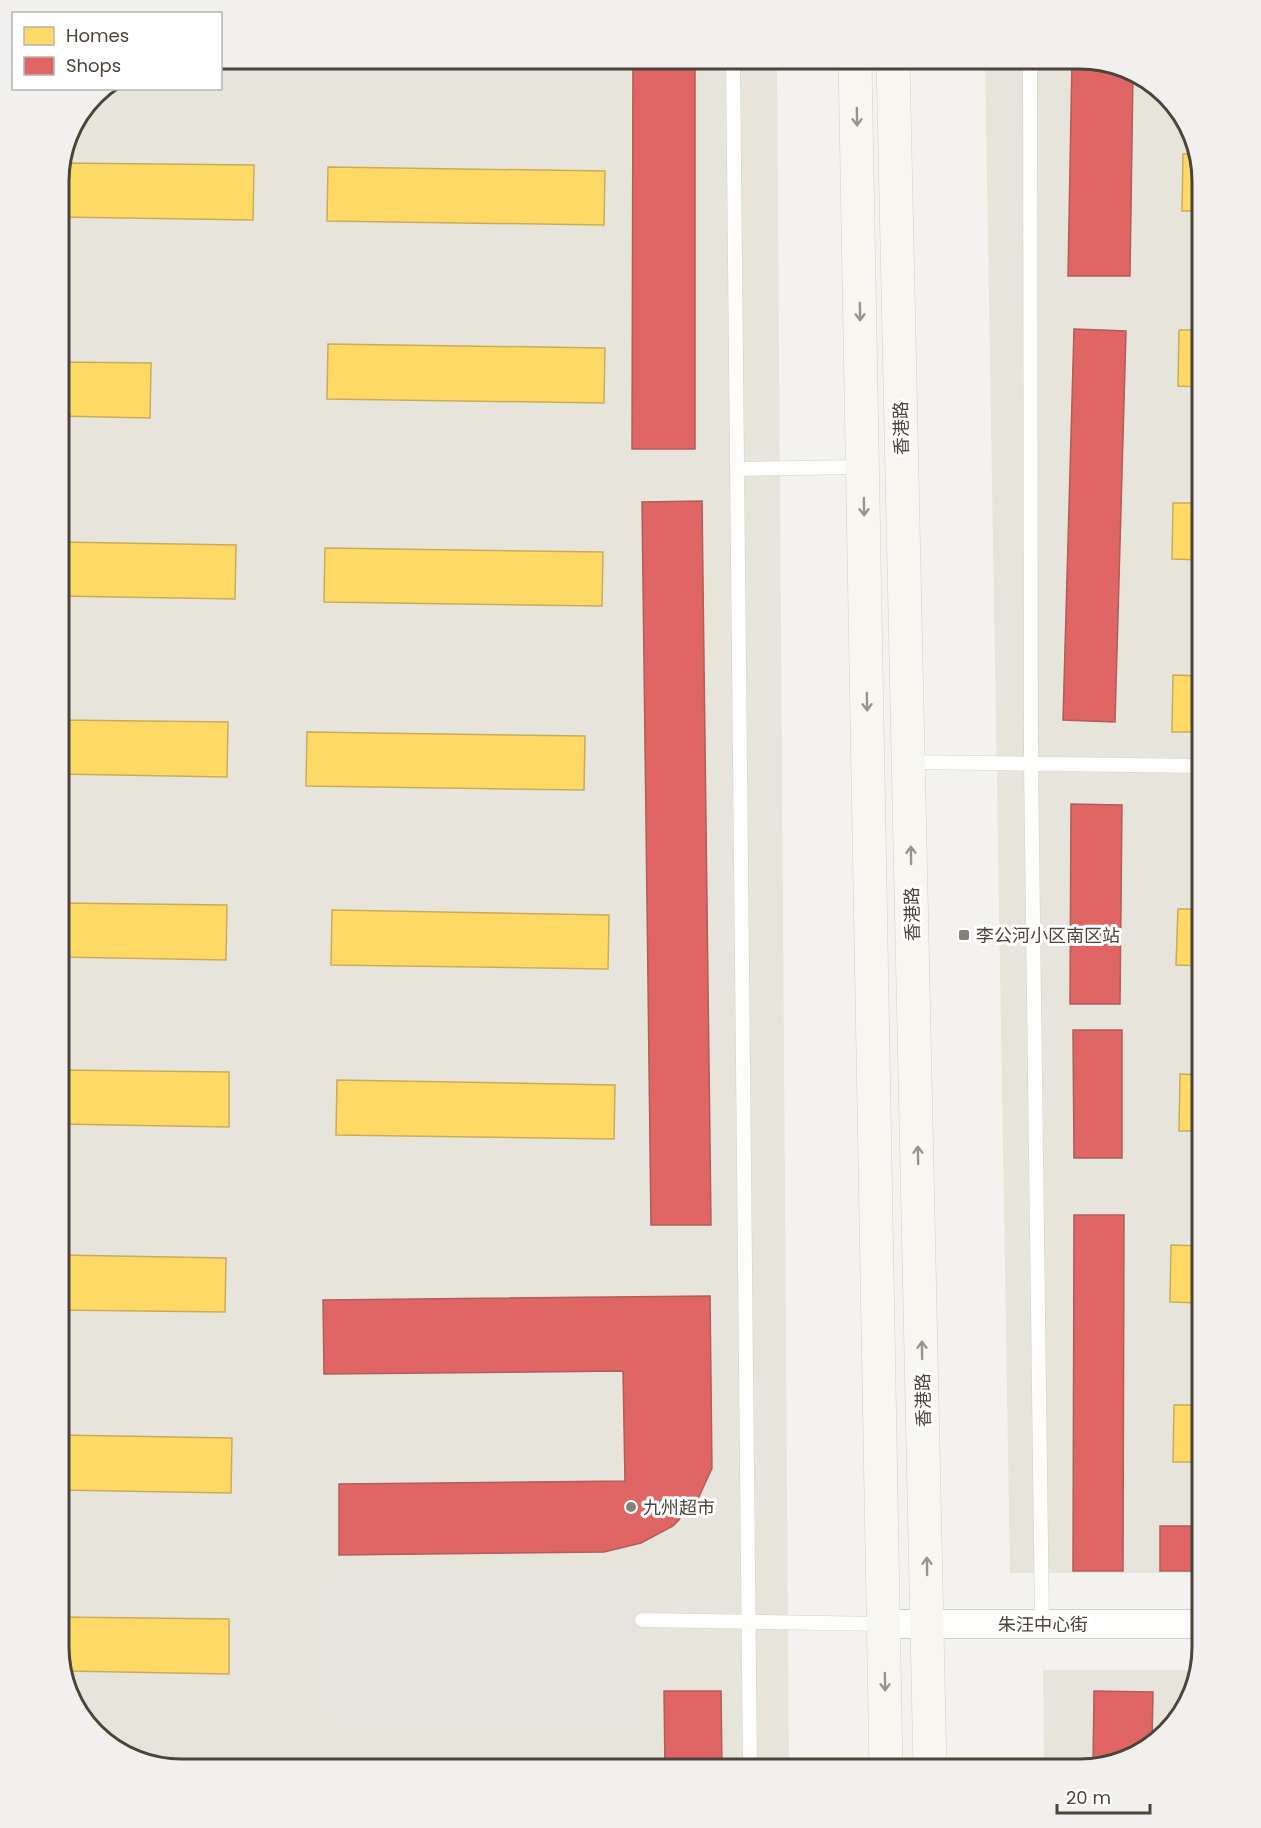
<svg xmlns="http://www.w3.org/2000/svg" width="1261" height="1828" font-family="Poppins,'Noto Sans SC',sans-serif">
<rect width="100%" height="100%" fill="#f4f2ee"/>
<path fill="#e7e4dc" d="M221,59H777L789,1769H174L120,1753L75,1708L59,1647V174L71,127L95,94L103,89L220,88Z
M985,59H1087L1141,75L1186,120L1202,181V1573H1010Z
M1043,1670H1196L1186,1708L1141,1753L1080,1769H1044Z"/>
<path fill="#e6e3df" d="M642,1573V1722H332V1574Z"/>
<path fill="#ffd966" stroke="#c9ac58" stroke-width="1.5" d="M1183,154H1195L1202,181V211H1182Z
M62,163L254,165L253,220L59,217V174Z
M328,167L605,171L604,225L327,221Z
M1179,330H1202V387L1178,386Z
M328,344L605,348L604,403L327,399Z
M59,362L151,363L150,418L59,416Z
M1173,503H1202V560L1172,559Z
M59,542L236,545L235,599L59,596Z
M325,548L603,552L602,606L324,602Z
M1173,675L1202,676V732H1172Z
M59,720L228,722L227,777L59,774Z
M307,732L585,736L584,790L306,786Z
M59,903L227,905L226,960L59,957Z
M1178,909H1202V966L1176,965Z
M332,910L609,915L608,969L331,965Z
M59,1070L229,1072V1127L59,1124Z
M1180,1074L1202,1075V1131H1179Z
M337,1080L615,1085L614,1139L336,1135Z
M1171,1245L1202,1246V1303L1170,1302Z
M59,1255L226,1258L225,1312L59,1310Z
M1174,1405H1202V1462H1173Z
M59,1435L232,1438L231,1493L59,1490Z
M59,1617L229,1619V1674L65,1671L58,1647Z"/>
<path fill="#e06666" stroke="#b35c58" stroke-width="1.5" d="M633,59H695V449H632Z
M1072,59H1087L1133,72L1130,276H1068Z
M1074,329L1126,331L1115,722L1063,720Z
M702,501L711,1225H651L642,502Z
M1071,804L1122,805L1120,1004H1070Z
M1073,1030H1122V1158H1074Z
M1074,1215H1124L1123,1571H1073Z
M710,1296L712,1468L697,1501L673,1526L641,1543L604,1552L339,1555V1484L625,1481L623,1371L324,1374L323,1300Z
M1160,1526H1202V1571H1160Z
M664,1691H721L722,1769H665Z
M1094,1691L1153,1692L1152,1742L1141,1753L1093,1766Z"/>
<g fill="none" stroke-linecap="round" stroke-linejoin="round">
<defs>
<path id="lane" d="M733,59L750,1769
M1030,59L1031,763L1042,1624
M737,469L863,467
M909,762L1202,766
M642,1620L884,1624"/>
<path id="street" d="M884,1624H1202"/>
<path id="secondary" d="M855,59L886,1769
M893,59L930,1769"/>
</defs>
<use href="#lane" stroke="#d2d0cb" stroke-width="15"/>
<use href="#street" stroke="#d2d0cb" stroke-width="30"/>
<use href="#secondary" stroke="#d3cfc5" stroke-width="34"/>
<use href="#lane" stroke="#fdfdfc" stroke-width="14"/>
<use href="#street" stroke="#fdfdfc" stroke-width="28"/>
<use href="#secondary" stroke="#f7f6f1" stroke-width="33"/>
</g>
<defs><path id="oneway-shaft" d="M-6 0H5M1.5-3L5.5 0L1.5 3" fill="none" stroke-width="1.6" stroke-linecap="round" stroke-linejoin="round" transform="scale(1.5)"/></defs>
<g stroke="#98948c">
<use href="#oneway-shaft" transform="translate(857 117) rotate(89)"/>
<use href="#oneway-shaft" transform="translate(860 312) rotate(89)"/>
<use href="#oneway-shaft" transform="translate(864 507) rotate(89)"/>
<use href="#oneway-shaft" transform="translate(867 702) rotate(89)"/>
<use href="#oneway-shaft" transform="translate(911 855) rotate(-91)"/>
<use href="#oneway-shaft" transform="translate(918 1155) rotate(-91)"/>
<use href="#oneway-shaft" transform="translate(922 1350) rotate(-91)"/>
<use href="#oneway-shaft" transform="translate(927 1566) rotate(-91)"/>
<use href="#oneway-shaft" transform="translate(885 1682) rotate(89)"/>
</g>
<g fill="#868178" stroke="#fff" stroke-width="2">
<rect x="958" y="929" width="12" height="12" rx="3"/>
<circle cx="631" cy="1507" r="6"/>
</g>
<g text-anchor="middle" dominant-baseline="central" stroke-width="6" stroke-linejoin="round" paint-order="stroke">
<g font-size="18" fill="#4b4439" stroke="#fff">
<text transform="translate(901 428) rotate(-91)">香港路</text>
<text transform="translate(912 914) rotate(-91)">香港路</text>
<text transform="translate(923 1400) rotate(-91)">香港路</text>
<text x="1043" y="1624">朱汪中心街</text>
</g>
<g font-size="18" fill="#4b4439" stroke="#fff" text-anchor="start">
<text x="976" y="935">李公河小区南区站</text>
<text x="643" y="1507">九州超市</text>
</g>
</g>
<path d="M0 0H1261V1828H0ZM181 69H1080A112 112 0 0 1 1192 181V1647A112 112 0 0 1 1080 1759H181A112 112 0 0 1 69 1647V181A112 112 0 0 1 181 69Z" fill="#f1f0ef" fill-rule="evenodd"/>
<path fill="none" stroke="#4b4439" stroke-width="3" d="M181 69H1080A112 112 0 0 1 1192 181V1647A112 112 0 0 1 1080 1759H181A112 112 0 0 1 69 1647V181A112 112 0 0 1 181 69Z"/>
<rect x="12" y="12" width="210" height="78" fill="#ffffff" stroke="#b7b4b0" stroke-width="1.5"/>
<rect x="24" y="27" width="30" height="18" fill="#ffd966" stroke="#b7b4b0" stroke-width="1.5"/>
<text x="66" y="42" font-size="18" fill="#4b4439">Homes</text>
<rect x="24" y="57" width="30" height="18" fill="#e06666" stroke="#b7b4b0" stroke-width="1.5"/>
<text x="66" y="72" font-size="18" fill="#4b4439">Shops</text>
<path d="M1057 1804v9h93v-9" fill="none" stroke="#4b4439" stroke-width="3"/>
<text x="1066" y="1804" font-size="18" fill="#4b4439" stroke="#ffffff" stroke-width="4.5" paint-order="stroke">20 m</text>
</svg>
